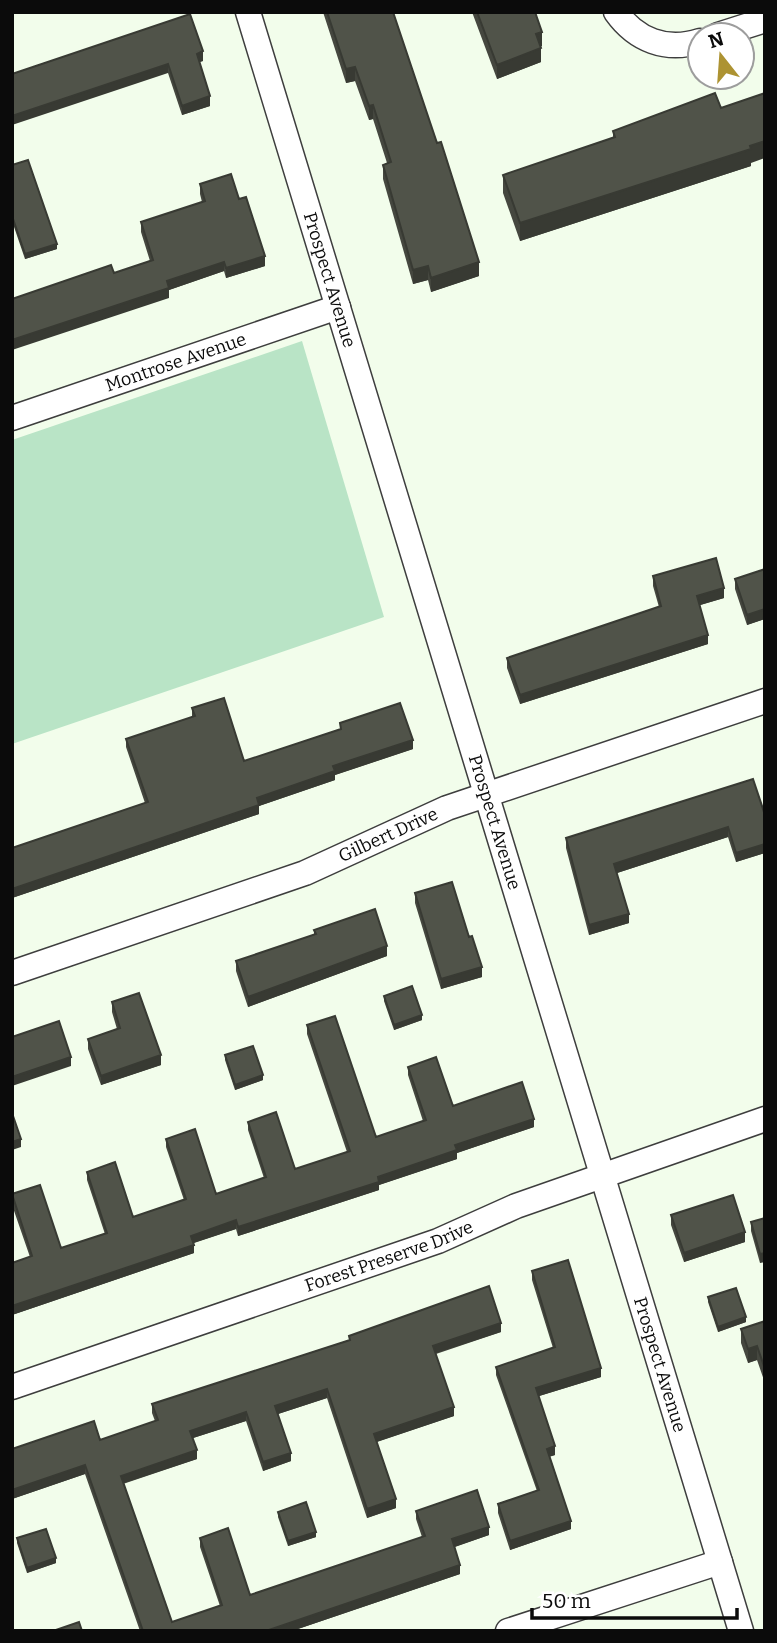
<svg xmlns="http://www.w3.org/2000/svg" width="777" height="1643" font-family="Bitter,serif">
<rect width="100%" height="100%" fill="#f2fdeb"/>
<path fill="#b9e4c6" d="M302,341L384,617L12,744V440Z"/>
<g fill="none" stroke-linecap="round" stroke-linejoin="round">
<defs>
<g id="minor">
<path id="s1" d="M248,12L741,1631"/>
<path d="M616,12C636,40 666,52 700,41"/>
<path d="M718,35L765,20"/>
<path id="s2" d="M12,418L338,307"/>
<path id="s3" d="M12,973L305,873L447,808L765,701"/>
<path id="s4" d="M12,1387L438,1241L516,1206L765,1119"/>
<path d="M508,1631L720,1562"/>
</g>
</defs>
<use href="#minor" stroke="#3e3e3e" stroke-width="27"/>
<use href="#minor" stroke="#fff" stroke-width="24"/>
</g>
<path fill="#45473f" d="M323,12H393L479,276L431,292L428,280L413,284L383,179V165L387,163L373,119L369,120L355,81L346,83Z
M472,12H535L542,46H541V62L497,79Z
M203,61L199,62L210,106L182,115L168,73L12,74Z
M721,108L751,163V166L520,241L503,193V175L613,138V131Z
M12,165L57,249L25,259L12,221Z
M200,184L239,199L265,266L226,278L224,271L169,290V298L114,273L150,261L141,232V222L202,202L200,194Z
M765,569V619L747,625L735,589V579Z
M653,576L724,598L700,605L708,644L520,704L507,668V658L659,607L653,586Z
M192,708L244,761L340,729V723L413,749L335,775V780L259,806V814L12,898V848L145,803L126,747V739L192,717Z
M765,815V853L736,862L728,837L617,873L629,923L589,935L566,848V838Z
M415,893L469,937L482,977L441,989L415,903Z
M314,930L387,956L248,1007L236,971V961L314,935Z
M384,996L422,1020L394,1030L384,1001Z
M112,1002L161,1065L101,1085L88,1049V1039L117,1029L112,1012Z
M307,1025L376,1137L423,1121L408,1075V1067L453,1106L534,1127L457,1153V1159L379,1185V1190L238,1236L236,1229L193,1243L194,1253L12,1315V1263L30,1257L12,1205V1194L61,1248L105,1234L87,1180V1172L133,1217L184,1200L166,1147V1139L216,1194L264,1178L248,1130V1122L295,1169L347,1152L307,1034Z
M225,1055L263,1080L235,1090L225,1060Z
M671,1215L745,1242L684,1262L671,1225Z
M765,1218L760,1263L751,1231V1222Z
M532,1271L601,1377L539,1396L555,1455L549,1457L571,1529L510,1550L498,1513V1504L537,1491L496,1375V1367L553,1348L532,1280Z
M708,1297L746,1322L718,1332L708,1302Z
M765,1321V1383L757,1360L748,1363L741,1343V1329Z
M501,1332L436,1354L454,1416L376,1442L396,1508L367,1518L327,1398L278,1414L291,1461L263,1471L246,1421L193,1438L197,1459L123,1484L172,1622L220,1606L200,1547V1538L250,1595L422,1537L416,1519V1511L489,1535L454,1547L460,1574L292,1631H140L85,1474L12,1499L100,1440L155,1421L152,1413V1404L349,1340V1336Z
M278,1512L316,1537L288,1546L278,1517Z
M17,1538L56,1563L27,1573L17,1543Z"/>
<path fill="#383a33" d="M542,32V46L536,48V34Z
M541,48V62L497,79V65Z
M203,51V61L197,63V54Z
M168,64V73L12,125V116Z
M355,67V81L346,83V69Z
M210,96V106L182,115V106Z
M373,105V119L369,120V106Z
M765,141V158L751,163V166L520,241V223Z
M57,244V249L25,259V254Z
M265,256V266L226,278V268Z
M224,262V271L169,290V298L12,350V340L167,281Z
M479,262V276L431,292V278Z
M428,266V280L413,284V270Z
M724,588V598L697,606V596Z
M765,609V619L747,625V615Z
M708,635V644L520,704V695Z
M413,740V749L335,775V780L259,806V814L12,898V889L257,798L333,766Z
M728,827V837L614,874V864Z
M765,844V853L736,862V853Z
M629,914V923L589,935V925Z
M387,946V956L248,1007V997Z
M482,967V977L441,989V979Z
M422,1015V1020L394,1030V1025Z
M161,1055V1065L101,1085V1076Z
M71,1057V1066L12,1086V1077Z
M263,1075V1080L235,1090V1085Z
M534,1119V1127L457,1153V1159L379,1185V1190L238,1236V1227L378,1177L455,1145Z
M21,1139V1147L12,1150V1142Z
M236,1220V1229L191,1244V1236Z
M745,1232V1242L684,1262V1253Z
M194,1245V1253L12,1315V1306Z
M765,1253V1262L760,1263V1254Z
M746,1317V1322L718,1332V1327Z
M501,1323V1332L433,1354V1346Z
M757,1346V1360L748,1363V1349Z
M601,1368V1377L536,1397V1388Z
M327,1389V1398L275,1415V1406Z
M454,1407V1416L374,1443V1434Z
M246,1412V1421L190,1439V1431Z
M555,1446V1455L547,1457V1449Z
M197,1450V1459L121,1484V1476Z
M291,1453V1461L263,1471V1462Z
M85,1465V1474L12,1499V1490Z
M396,1499V1508L367,1518V1509Z
M571,1521V1529L510,1550V1541Z
M489,1527V1535L452,1548V1539Z
M316,1532V1537L288,1546V1541Z
M56,1558V1563L27,1573V1568Z
M460,1565V1574L292,1631H266Z"/>
<path fill="#505349" stroke="#383a33" stroke-width="2" d="M327,12H393L437,143L441,142L479,262L431,278L428,266L413,270L383,165L391,162L373,105L369,106L355,67L346,69Z
M477,12H535L542,32L536,34L541,48L497,65Z
M190,14L203,51L197,54L210,96L182,106L168,64L12,116V74Z
M715,93L721,108L765,93V141L750,146L751,149L520,223L503,175L615,137L613,131Z
M28,160L57,244L25,254L12,216V165Z
M231,174L239,199L246,197L265,256L226,268L224,262L167,281L169,288L12,340V299L111,265L114,273L153,260L141,222L205,201L200,184Z
M716,558L724,588L697,596L708,635L520,695L507,658L661,606L653,576Z
M765,569V609L747,615L735,579Z
M224,698L244,761L341,729L340,723L400,703L413,740L333,766L335,771L257,798L259,805L12,889V848L148,802L126,739L195,716L192,708Z
M753,779L765,815V844L736,853L728,827L614,864L629,914L589,925L566,838Z
M452,882L469,937L472,936L482,967L441,979L415,893Z
M375,909L387,946L248,997L236,961L316,934L314,930Z
M412,986L422,1015L394,1025L384,996Z
M139,993L161,1055L101,1076L88,1039L120,1028L112,1002Z
M335,1016L376,1137L426,1120L408,1067L436,1057L453,1106L522,1082L534,1119L455,1145L457,1150L378,1177L379,1182L238,1227L236,1220L191,1236L194,1245L12,1306V1263L32,1256L12,1194L40,1185L61,1248L107,1233L87,1172L115,1162L133,1217L186,1199L166,1139L195,1129L216,1194L266,1177L248,1122L276,1112L295,1169L350,1151L307,1025Z
M59,1021L71,1057L12,1077V1037Z
M253,1046L263,1075L235,1085L225,1055Z
M12,1113L21,1139L12,1142Z
M733,1195L745,1232L684,1253L671,1215Z
M765,1218V1253L760,1254L751,1222Z
M568,1260L601,1368L536,1388L555,1446L547,1449L571,1521L510,1541L498,1504L539,1490L496,1367L555,1347L532,1271Z
M489,1286L501,1323L433,1346L454,1407L374,1434L396,1499L367,1509L327,1389L275,1406L291,1453L263,1462L246,1412L190,1431L197,1450L121,1476L172,1622L222,1605L200,1538L228,1528L250,1595L425,1536L416,1511L477,1490L489,1527L452,1539L460,1565L266,1631H143L85,1465L12,1490V1449L94,1421L100,1440L158,1420L152,1404L350,1340L349,1336Z
M736,1288L746,1317L718,1327L708,1297Z
M765,1321V1369L757,1346L748,1349L741,1329Z
M306,1502L316,1532L288,1541L278,1512Z
M46,1529L56,1558L27,1568L17,1538Z
M79,1622L82,1631H53Z"/>
<g text-anchor="middle" dominant-baseline="central" stroke-width="7" stroke-linejoin="round" paint-order="stroke">
<g font-size="18" fill="#0b0b0b" stroke="#fff">
<text stroke="none"><textPath href="#s1" startOffset="280">Prospect Avenue</textPath></text>
<text stroke="none"><textPath href="#s2" startOffset="173">Montrose Avenue</textPath></text>
<text stroke="none"><textPath href="#s1" startOffset="847">Prospect Avenue</textPath></text>
<text stroke="none"><textPath href="#s3" startOffset="401">Gilbert Drive</textPath></text>
<text stroke="none"><textPath href="#s4" startOffset="399">Forest Preserve Drive</textPath></text>
<text stroke="none"><textPath href="#s1" startOffset="1414">Prospect Avenue</textPath></text>
</g>
</g>
<rect width="777" height="1643" fill="none" stroke="#0b0b0b" stroke-width="28"/>
<g transform="translate(721 56) rotate(343)"><circle r="33" fill="#ffffff" stroke="#9d9d9d" stroke-width="2"/>
<path d="M0-5L12 26L0 18L-12 26Z" fill="#ad9332"/>
<text y="-10" font-size="19" font-weight="bold" text-anchor="middle" fill="#0b0b0b">N</text>
</g>
<path d="M532 1608v10h205v-10" fill="none" stroke="#0b0b0b" stroke-width="3.5"/>
<text x="542" y="1608" font-size="21" fill="#0b0b0b" stroke="#ffffff" stroke-width="5" paint-order="stroke">50 m</text>
</svg>
